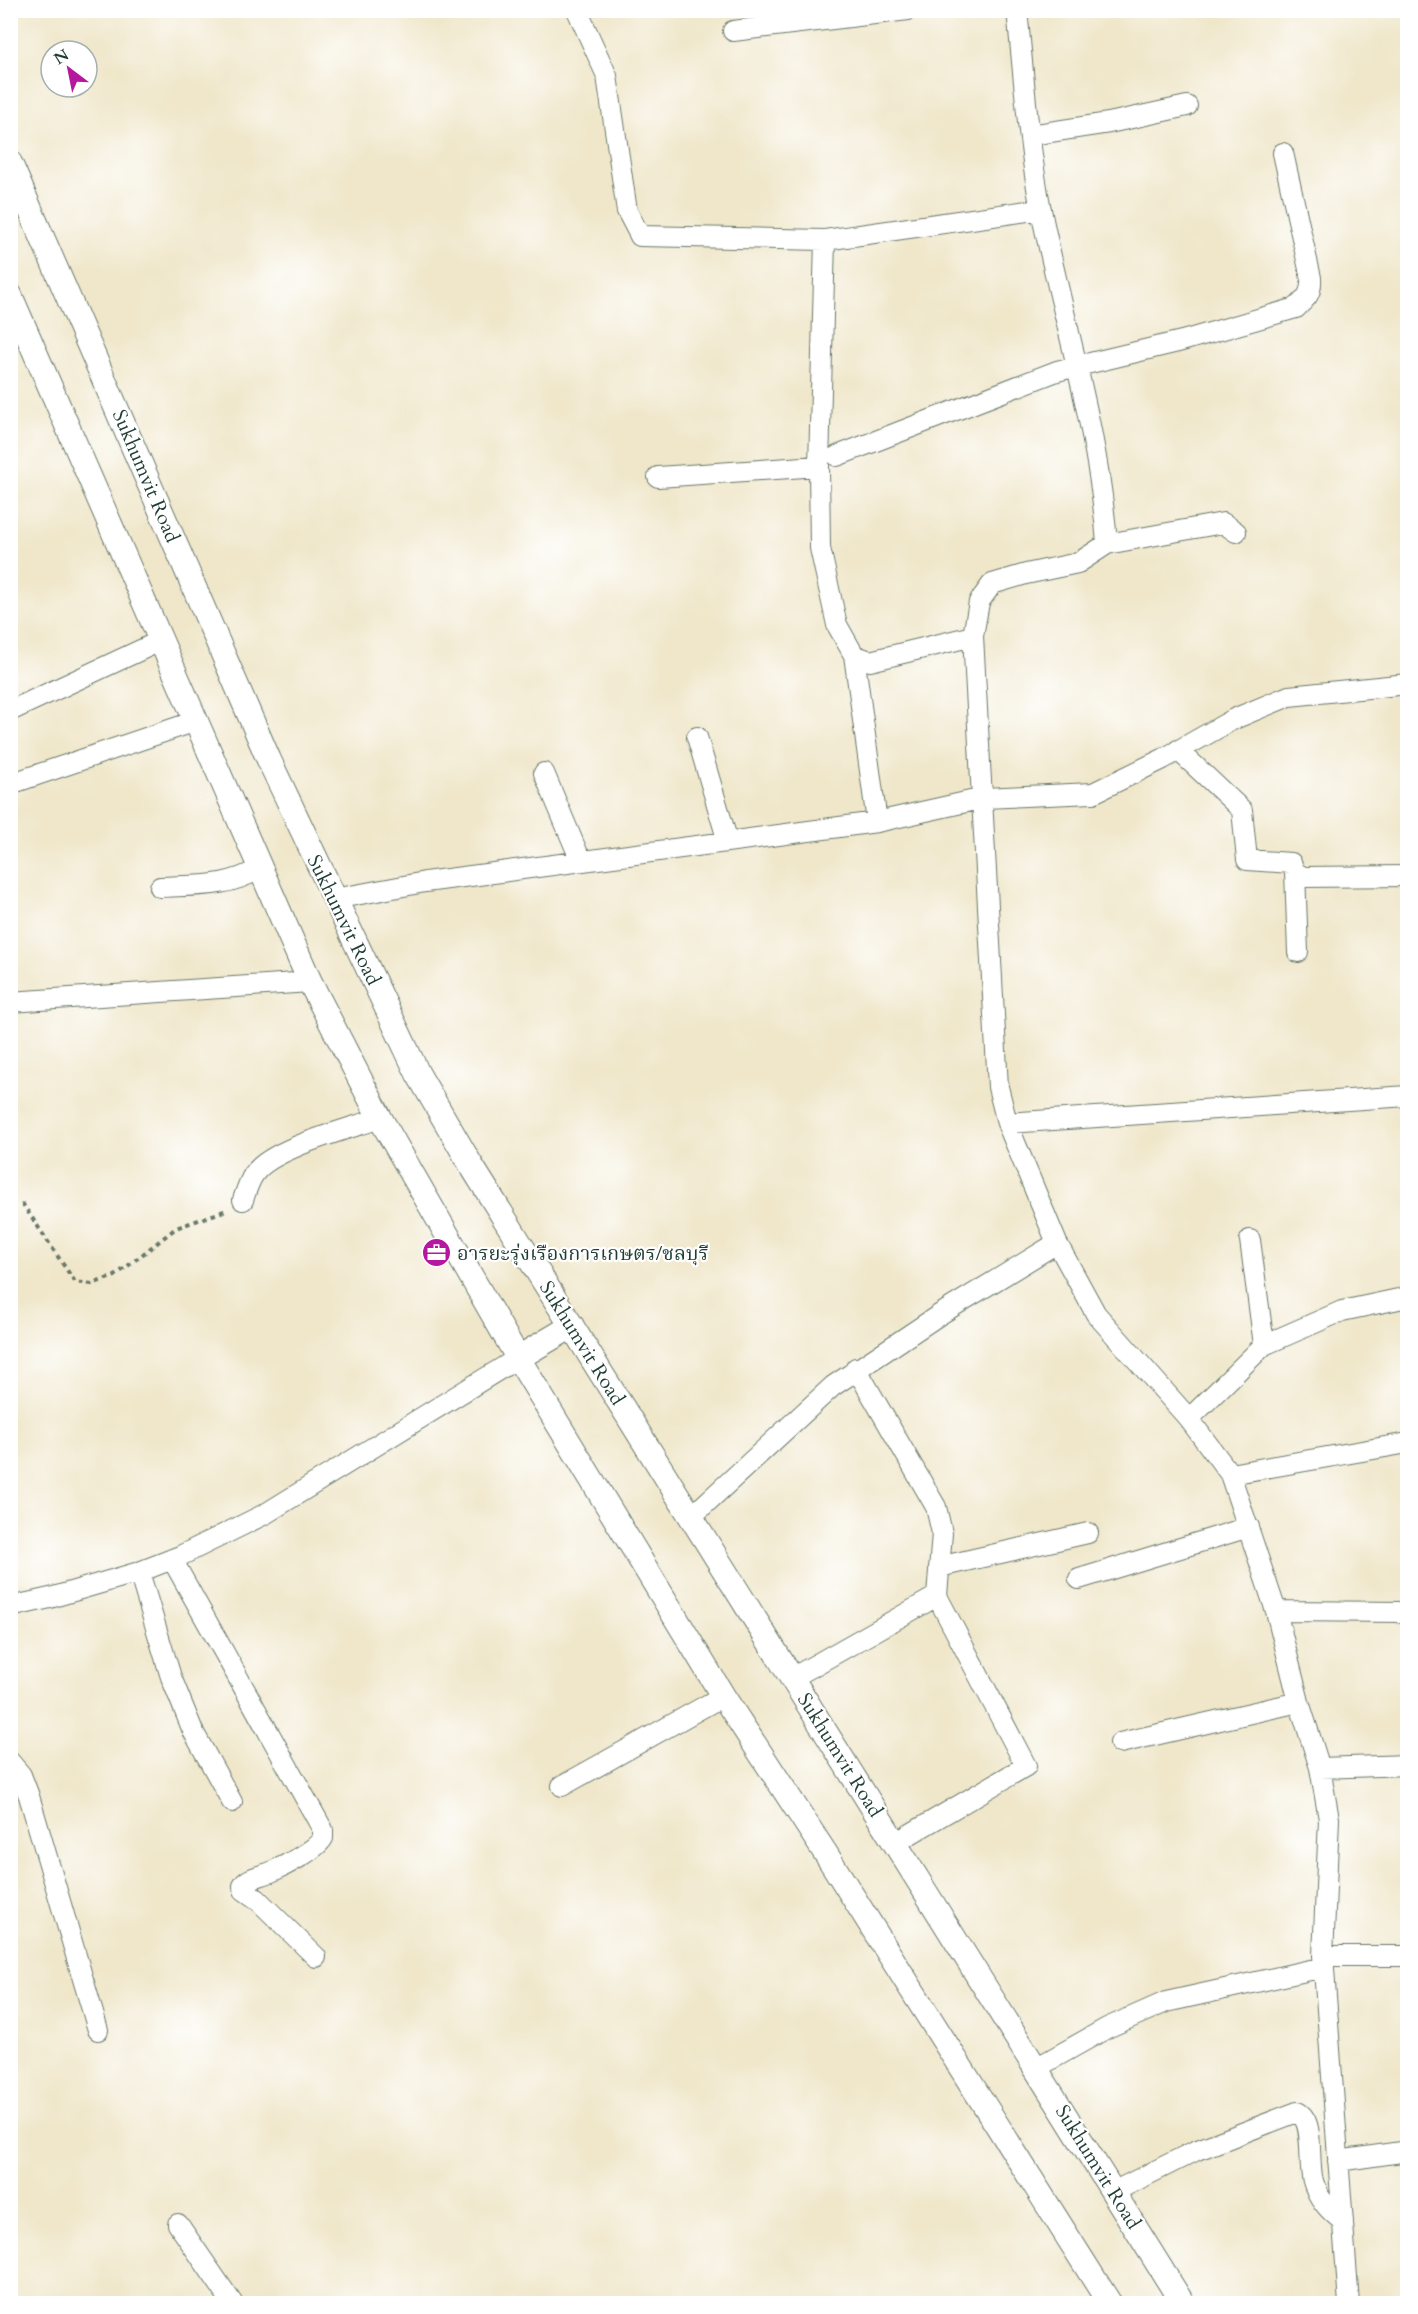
<svg xmlns="http://www.w3.org/2000/svg" width="1418" height="2314" font-family="Cardo,'Noto Serif Thai',serif">
<rect width="100%" height="100%" fill="#fff"/>
<filter id="ink" filterUnits="userSpaceOnUse"><feTurbulence type="fractalNoise" baseFrequency=".0167" numOctaves="2"/><feDisplacementMap in="SourceGraphic" scale="12" xChannelSelector="R" yChannelSelector="G"/><feConvolveMatrix kernelMatrix="1 2 1 2 8 2 1 2 1" color-interpolation-filters="sRGB"/></filter>
<filter id="wash" filterUnits="userSpaceOnUse"><feTurbulence type="fractalNoise" baseFrequency=".008" numOctaves="4" result="noise"/><feDisplacementMap in="SourceGraphic" scale="24" xChannelSelector="R" yChannelSelector="G"/><feGaussianBlur stdDeviation="1.35" result="paint"/><feColorMatrix in="noise" values="0 0 0 0 0 0 0 0 0 0 0 0 0 0 0 0 0 1.4 0 .05"/><feComposite in="paint" operator="in"/></filter>
<g filter="url(#wash)">
<rect width="100%" height="100%" fill="#f0e7cb"/>
</g>
<g filter="url(#ink)">
<g fill="none" stroke-linecap="round" stroke-linejoin="round">
<defs>
<path id="minor" d="M577,10L607,76L627,211L640,236L825,240L1041,209
M1017,10C1024,77 1028,144 1041,210C1063,321 1099,430 1107,544L1078,563L1026,574L992,584L979,602L973,636L998,1087L1007,1123L1057,1243L1096,1314L1189,1419L1230,1474L1276,1611L1299,1702L1320,1768L1329,1819L1323,1956L1349,2304
M733,31L908,10
M1030,135L1109,123L1187,106
M825,240L819,466L820,548L837,625L854,655L870,661L973,636
M837,456L1057,371L1182,341L1296,308C1307,298 1312,293 1311,278L1283,153
M658,477L819,466
M1107,544L1223,523L1236,532
M854,655L877,822
M10,711L160,641
M697,737L728,842
M1178,750L1242,810L1247,860L1291,863L1295,872L1303,877L1408,876
M544,773L581,861
M10,784L196,721
M1295,872L1298,952
M160,887C196,885 228,888 260,868
M334,899L425,882L877,822L984,798L1093,793L1163,759L1234,719L1289,696L1408,684
M10,1002L310,982
M1007,1123L1408,1096
M243,1200C246,1191 249,1181 254,1174C271,1148 350,1129 380,1118
M1250,1240L1264,1345
M856,1368L936,1507L942,1533L937,1596L1026,1766L895,1843
M1189,1419L1264,1345L1342,1311L1408,1297
M1230,1474L1408,1443
M691,1517L833,1386L939,1315L1057,1243
M172,1559L323,1830V1838C316,1850 285,1866 271,1872C262,1876 247,1877 243,1886L244,1890L257,1899L316,1957
M939,1567L1088,1533
M139,1572L171,1677L193,1731L232,1802
M1079,1579L1249,1527
M10,1607L50,1598L139,1572L180,1556L265,1514L518,1358
M1276,1611L1408,1612
M792,1678L937,1596
M1120,1743L1299,1702
M10,1762L21,1775L29,1796L98,2030
M1320,1768L1408,1765
M562,1786L723,1696
M1323,1956H1408
M1036,2068L1107,2028L1166,2002L1324,1967
M1338,2161L1408,2151
M1113,2192L1195,2151L1297,2112C1316,2120 1307,2163 1313,2181C1318,2199 1329,2211 1343,2221
M178,2224L233,2304"/>
<path id="major" d="M10,163L269,760L418,1074L471,1165L1183,2304
M10,295L310,982L380,1118L518,1358L723,1696L826,1854L1110,2304
M518,1358L572,1326"/>
</defs>
<use href="#minor" stroke="#687869" stroke-width="22"/>
<use href="#major" stroke="#687869" stroke-width="26"/>
<path stroke="#687869" stroke-width="4" stroke-dasharray="4.5 4.5" stroke-linecap="butt" d="M22,1203L75,1282L92,1284L115,1276L176,1228L227,1210"/>
<use href="#minor" stroke="#fff" stroke-width="20"/>
<use href="#major" stroke="#fff" stroke-width="24"/>
</g>
</g>
<defs>
<symbol id="office-disc" viewBox="-11 -11 22 22"><circle r="9.5" fill="#b5179e" stroke="#fff"/><path d="M-6-3h4V-5.5h4V-3h4V5H-6ZM-1-4.5V-3h2v-1.5ZM-6 0V1H6V0Z" fill="#fff"/></symbol>
</defs>
<g fill-rule="evenodd">
<use href="#office-disc" x="420" y="1236" width="33" height="33"/>
</g>
<g text-anchor="middle" dominant-baseline="central" stroke-width="4.5" stroke-linejoin="round" paint-order="stroke">
<g font-size="20" fill="#1f3d34" stroke="#fff">
<text transform="translate(146 476) rotate(67)">Sukhumvit Road</text>
<text transform="translate(344 920) rotate(64)">Sukhumvit Road</text>
<text transform="translate(582 1343) rotate(58)">Sukhumvit Road</text>
<text transform="translate(840 1755) rotate(58)">Sukhumvit Road</text>
<text transform="translate(1098 2167) rotate(58)">Sukhumvit Road</text>
</g>
<g font-size="20" fill="#1f3d34" stroke="#fff" text-anchor="start">
<text x="457" y="1253">อารยะรุ่งเรืองการเกษตร/ชลบุรี</text>
</g>
</g>
<rect width="1418" height="2314" fill="none" stroke="#fff" stroke-width="36"/>
<g transform="translate(69 69) rotate(328)"><circle r="28" fill="#ffffff" stroke="#a5b1ae" stroke-width="1.5"/>
<path d="M0-4.5L10 22L0 15L-10 22Z" fill="#b5179e"/>
<text y="-9" font-size="16" font-weight="bold" text-anchor="middle" fill="#1f3d34">N</text>
</g>
</svg>
